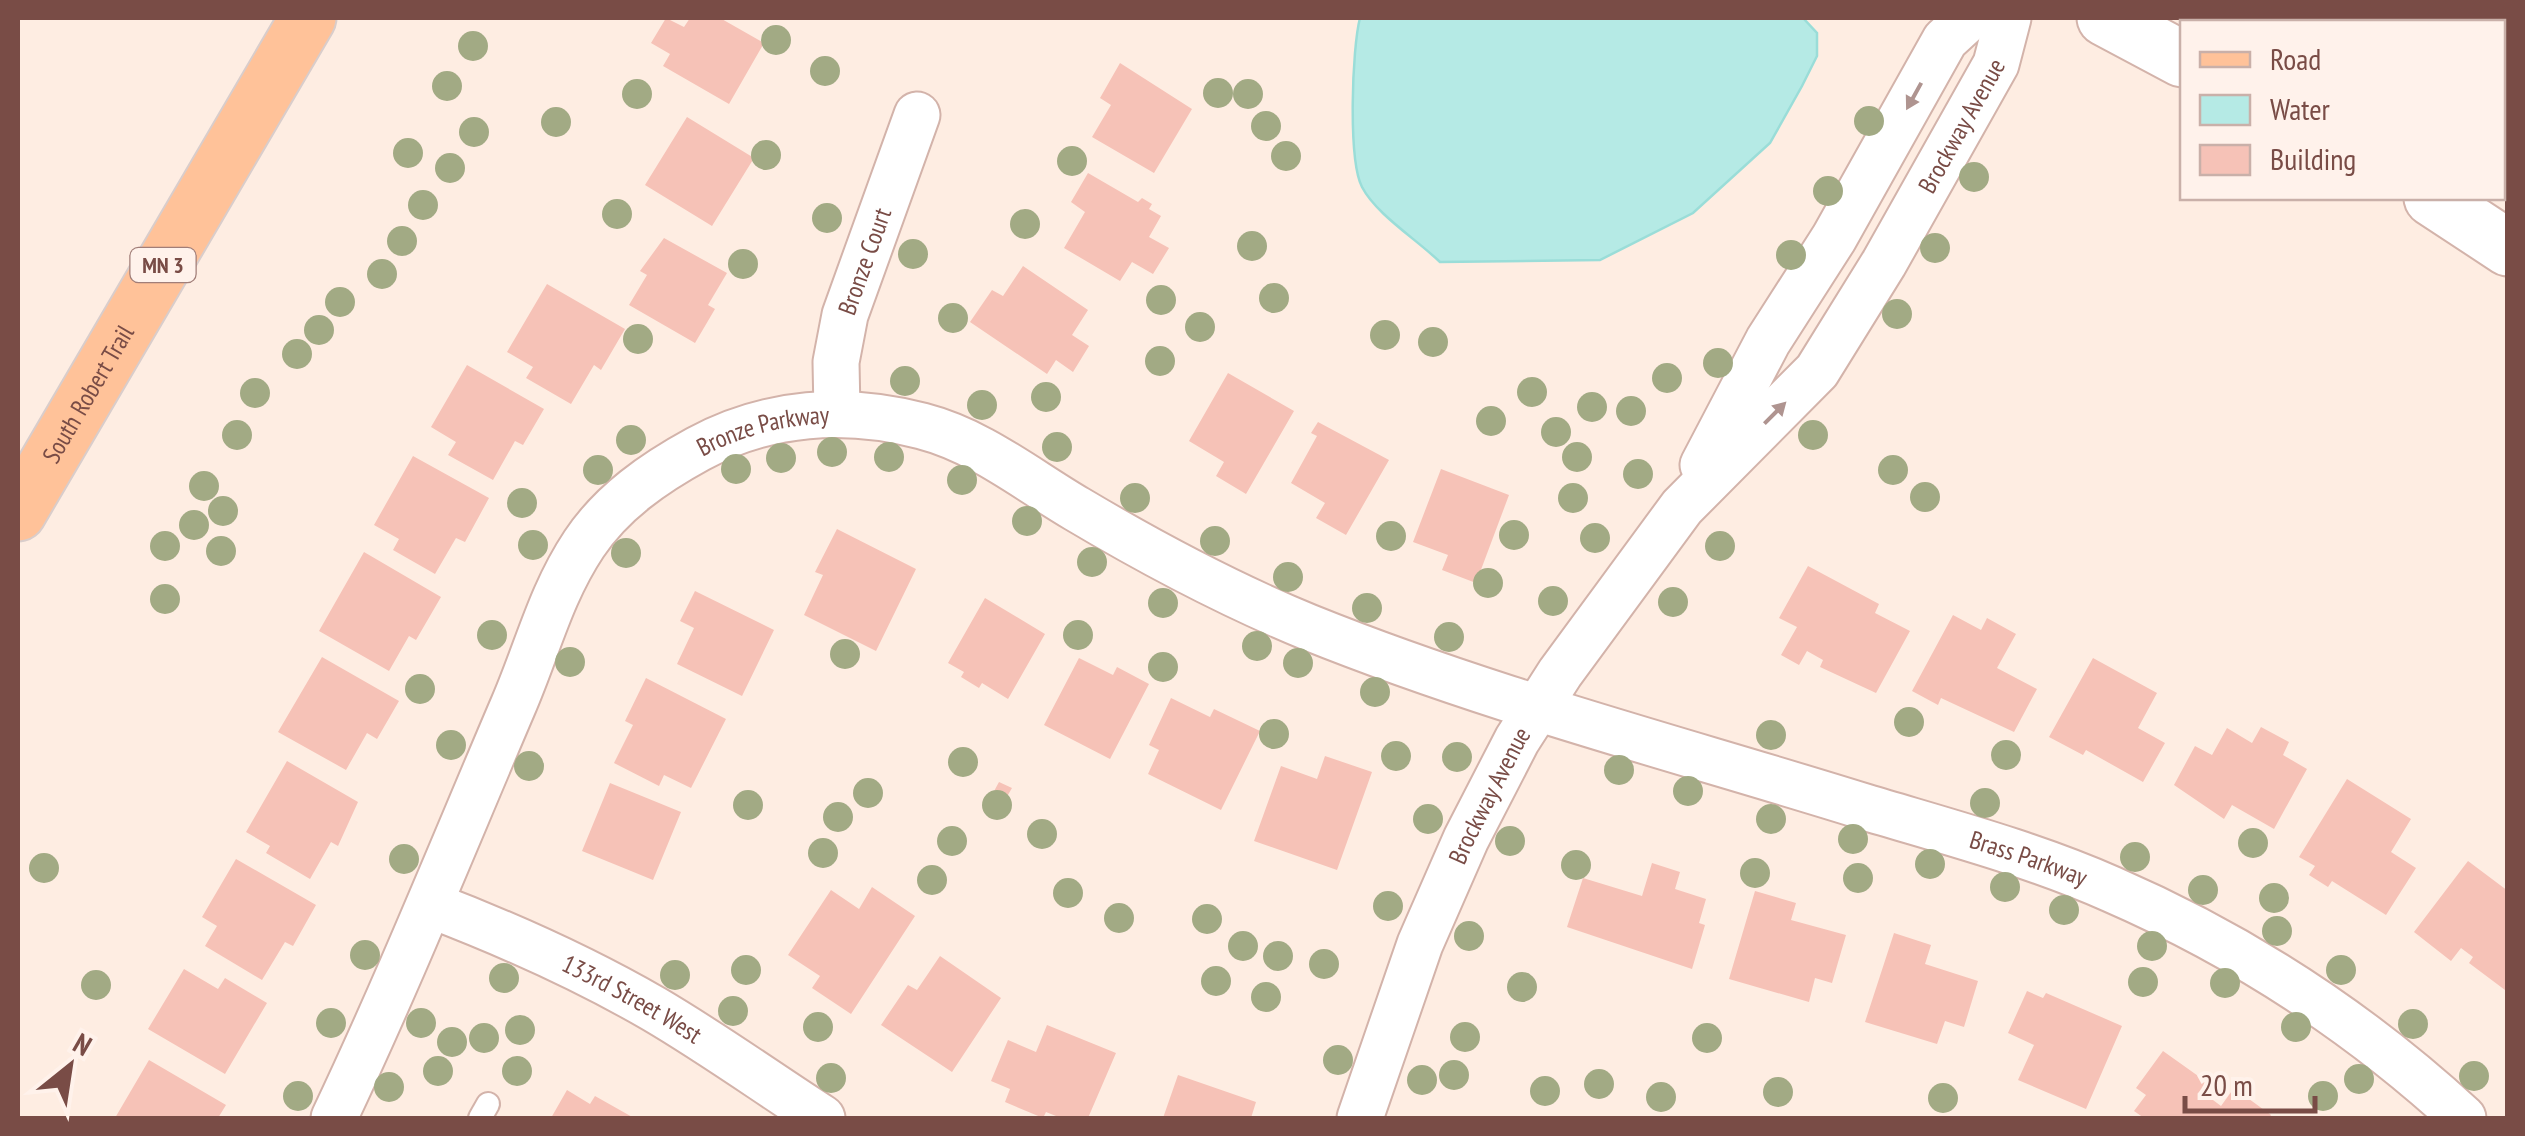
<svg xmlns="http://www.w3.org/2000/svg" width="2525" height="1136" font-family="'PT Sans Narrow',sans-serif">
<rect width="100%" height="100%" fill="#feede2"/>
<path fill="#b5eae5" stroke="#9addd8" stroke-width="2.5" d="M1360,18H1803L1817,33V56L1802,86L1770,143L1693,213L1600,260L1440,262C1416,239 1376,214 1362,187C1348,160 1352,48 1360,18Z"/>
<path fill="#f6c2b7" d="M666,18L684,27L690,18H720L764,43L729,104L663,66L670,54L651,43Z
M1120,63L1192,109L1154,173L1092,137L1111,105L1100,98Z
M687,117L754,158L712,226L645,185Z
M1088,173L1138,202L1142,198L1152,204L1149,209L1161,216L1149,237L1169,248L1153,274L1132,262L1120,281L1064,248L1085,212L1071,202Z
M664,238L727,273L708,305L715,309L695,343L629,305L647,275L640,271Z
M1023,266L1088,310L1072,335L1089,346L1073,372L1056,360L1047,374L970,322L992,290L1003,296Z
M547,284L625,329L601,370L594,365L571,404L526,378L533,367L507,352Z
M467,365L544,409L523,445L515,441L493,480L448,455L456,442L431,427Z
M1228,373L1294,411L1246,494L1216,476L1224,462L1189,441Z
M1318,422L1389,460L1346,535L1316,518L1325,503L1291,483L1317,436L1311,433Z
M413,456L489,498L465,542L456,538L435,574L393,550L399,539L374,525Z
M1441,469L1509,495L1476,583L1442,570L1448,555L1413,542Z
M837,529L916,569L876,651L804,615L823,575L815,572Z
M364,552L441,597L416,640L409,636L389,671L319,631Z
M1808,566L1879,604L1875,613L1910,631L1876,693L1820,667L1823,660L1807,651L1799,665L1781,655L1797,627L1779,618Z
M695,591L774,630L742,696L677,664L694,628L680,621Z
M985,598L1045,634L1008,699L982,683L979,688L961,677L964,672L948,663Z
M1953,615L1981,630L1987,618L2016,634L1997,668L2037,689L2014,732L1941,698L1938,705L1912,691Z
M322,657L399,701L377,739L367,733L346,770L278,732Z
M1079,658L1113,675L1117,667L1149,684L1110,759L1044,725Z
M2093,658L2157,693L2138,728L2165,743L2143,782L2086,750L2083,755L2049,737Z
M646,678L726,719L691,788L664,775L659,786L614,763L633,725L625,721Z
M1171,698L1210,717L1214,709L1260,731L1221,810L1148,774L1159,750L1149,745Z
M2261,727L2289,742L2283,755L2307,769L2274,829L2232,805L2224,819L2174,785L2195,746L2212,755L2227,728L2252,743Z
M1325,756L1372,772L1337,870L1254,841L1281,766L1317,779Z
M287,761L358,802L338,846L331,842L310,879L266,853L270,846L246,832Z
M2347,779L2411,819L2391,852L2416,868L2386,915L2332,881L2328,887L2309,875L2315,866L2299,857Z
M999,782L1012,788L1005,800L993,793Z
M610,783L681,812L653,880L582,851Z
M236,859L316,905L293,946L285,942L262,980L205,946L217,926L202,917Z
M2468,861L2508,891V986L2505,990L2469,963L2473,957L2461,948L2451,961L2414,932Z
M1652,863L1680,872L1675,889L1706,899L1699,923L1705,925L1692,969L1567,927L1583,878L1642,896Z
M872,887L915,916L851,1014L812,988L820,976L788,955L831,890L859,909Z
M1755,891L1796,903L1791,920L1846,935L1832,983L1815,978L1809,1002L1729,979Z
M1894,933L1931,945L1925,964L1978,981L1964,1027L1945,1021L1937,1044L1865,1022Z
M940,956L1001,998L952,1072L881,1025L908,985L917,990Z
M184,969L218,989L225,978L267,1003L225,1074L148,1029Z
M2027,991L2043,998L2046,993L2122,1026L2086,1109L2018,1080L2034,1045L2008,1033Z
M1047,1025L1116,1053L1088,1118H1061L1046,1112L1043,1118L1005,1102L1010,1089L991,1081L1008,1040L1036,1052Z
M2163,1051L2215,1088L2209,1097L2221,1106L2234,1088L2271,1115L2269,1118H2144L2134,1111L2146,1095L2136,1088Z
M149,1060L226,1105L218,1118H115Z
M1178,1075L1256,1102L1251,1118H1163Z
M567,1090L590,1104L595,1096L634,1118H551Z"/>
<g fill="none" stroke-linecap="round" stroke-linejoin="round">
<defs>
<path id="service" d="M480,1118L488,1104"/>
<g id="minor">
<path id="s1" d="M837,412L836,362L845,315L917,115"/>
<path d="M1703,465L1768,341L1834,238L1945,40L1969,18"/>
<path id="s2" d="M431,905C507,934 583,968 654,1009C712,1043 766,1082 822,1118"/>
<path id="s3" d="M334,1118C398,983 454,844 513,706C537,651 550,595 584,544C612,502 654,473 698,449C768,411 846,406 922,426C980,441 1026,479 1077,509C1151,553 1228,594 1308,627C1489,700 1679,749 1865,807C1948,832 2032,854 2111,889C2240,945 2360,1023 2463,1118"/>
<path id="s4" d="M1360,1118L1420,944L1466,839L1517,740L1560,673L1682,507L1817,371L1884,263L1996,64L2008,18"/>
</g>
<path id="tertiary" d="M2105,18L2182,59
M2432,198L2508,248"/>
<g id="primary">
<path id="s5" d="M18,513L308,18"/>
</g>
</defs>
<use href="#service" stroke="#d3b3aa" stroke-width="26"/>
<use href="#minor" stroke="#d3b3aa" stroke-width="49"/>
<use href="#tertiary" stroke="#d3b3aa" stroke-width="59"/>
<use href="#primary" stroke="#d9cdcb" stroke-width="59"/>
<use href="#service" stroke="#fff" stroke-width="22"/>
<use href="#minor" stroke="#fff" stroke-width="45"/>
<use href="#tertiary" stroke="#fff" stroke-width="55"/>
<use href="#primary" stroke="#ffc299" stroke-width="55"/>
</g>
<g fill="#a2aa84">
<circle cx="776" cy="40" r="15"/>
<circle cx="473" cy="46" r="15"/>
<circle cx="825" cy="71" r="15"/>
<circle cx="447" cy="86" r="15"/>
<circle cx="1218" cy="93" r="15"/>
<circle cx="637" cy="94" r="15"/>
<circle cx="1248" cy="94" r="15"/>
<circle cx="1869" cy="121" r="15"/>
<circle cx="556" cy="122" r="15"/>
<circle cx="1266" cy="126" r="15"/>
<circle cx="474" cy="132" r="15"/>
<circle cx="408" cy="153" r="15"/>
<circle cx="766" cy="155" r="15"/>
<circle cx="1286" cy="156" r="15"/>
<circle cx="1072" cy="161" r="15"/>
<circle cx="450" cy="168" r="15"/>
<circle cx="1974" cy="177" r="15"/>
<circle cx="1828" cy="191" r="15"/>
<circle cx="423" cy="205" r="15"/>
<circle cx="617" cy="214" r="15"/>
<circle cx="827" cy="218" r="15"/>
<circle cx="1025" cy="224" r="15"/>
<circle cx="402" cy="241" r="15"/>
<circle cx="1252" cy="246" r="15"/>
<circle cx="1935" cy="248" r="15"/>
<circle cx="913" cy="254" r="15"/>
<circle cx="1791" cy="255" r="15"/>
<circle cx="743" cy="264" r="15"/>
<circle cx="382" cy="274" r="15"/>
<circle cx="1274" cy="298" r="15"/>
<circle cx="1161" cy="300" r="15"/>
<circle cx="340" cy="302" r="15"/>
<circle cx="1897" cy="314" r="15"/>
<circle cx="953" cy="318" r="15"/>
<circle cx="1200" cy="327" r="15"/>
<circle cx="319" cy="330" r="15"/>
<circle cx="1385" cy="335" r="15"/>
<circle cx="638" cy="339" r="15"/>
<circle cx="1433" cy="342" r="15"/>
<circle cx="297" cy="354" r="15"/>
<circle cx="1160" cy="361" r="15"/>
<circle cx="1718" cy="363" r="15"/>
<circle cx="1667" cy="378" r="15"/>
<circle cx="905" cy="381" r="15"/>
<circle cx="1532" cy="392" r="15"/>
<circle cx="255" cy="393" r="15"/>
<circle cx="1046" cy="397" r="15"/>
<circle cx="982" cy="405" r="15"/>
<circle cx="1592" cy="407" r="15"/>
<circle cx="1631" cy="411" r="15"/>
<circle cx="1491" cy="421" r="15"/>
<circle cx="1556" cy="432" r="15"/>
<circle cx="237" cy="435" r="15"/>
<circle cx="1813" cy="435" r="15"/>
<circle cx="631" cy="440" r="15"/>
<circle cx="1057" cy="447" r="15"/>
<circle cx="832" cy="452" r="15"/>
<circle cx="889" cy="457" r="15"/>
<circle cx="1577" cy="457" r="15"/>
<circle cx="781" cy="458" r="15"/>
<circle cx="736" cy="469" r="15"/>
<circle cx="598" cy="470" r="15"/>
<circle cx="1893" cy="470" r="15"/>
<circle cx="1638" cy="474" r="15"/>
<circle cx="962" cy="480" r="15"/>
<circle cx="204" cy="486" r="15"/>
<circle cx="1925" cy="497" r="15"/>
<circle cx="1135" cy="498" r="15"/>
<circle cx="1573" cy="498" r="15"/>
<circle cx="522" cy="503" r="15"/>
<circle cx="223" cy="511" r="15"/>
<circle cx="1027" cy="521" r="15"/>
<circle cx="194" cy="525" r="15"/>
<circle cx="1514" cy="535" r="15"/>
<circle cx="1391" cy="536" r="15"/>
<circle cx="1595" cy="538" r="15"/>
<circle cx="1215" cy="541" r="15"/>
<circle cx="533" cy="545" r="15"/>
<circle cx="165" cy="546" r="15"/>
<circle cx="1720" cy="546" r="15"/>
<circle cx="221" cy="551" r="15"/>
<circle cx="626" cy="553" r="15"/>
<circle cx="1092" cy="562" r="15"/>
<circle cx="1288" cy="577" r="15"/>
<circle cx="1488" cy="583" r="15"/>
<circle cx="165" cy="599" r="15"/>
<circle cx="1553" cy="601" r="15"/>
<circle cx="1673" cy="602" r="15"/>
<circle cx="1163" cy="603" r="15"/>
<circle cx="1367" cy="608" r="15"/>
<circle cx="492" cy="635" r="15"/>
<circle cx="1078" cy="635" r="15"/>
<circle cx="1449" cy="637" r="15"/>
<circle cx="1257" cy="646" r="15"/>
<circle cx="845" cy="654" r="15"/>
<circle cx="570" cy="662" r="15"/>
<circle cx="1298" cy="663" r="15"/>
<circle cx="1163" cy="667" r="15"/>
<circle cx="420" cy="689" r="15"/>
<circle cx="1375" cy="692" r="15"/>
<circle cx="1909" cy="722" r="15"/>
<circle cx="1274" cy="734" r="15"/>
<circle cx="1771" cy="735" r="15"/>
<circle cx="451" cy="745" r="15"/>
<circle cx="2006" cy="755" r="15"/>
<circle cx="1396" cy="756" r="15"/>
<circle cx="1457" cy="757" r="15"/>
<circle cx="963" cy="762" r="15"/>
<circle cx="529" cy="766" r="15"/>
<circle cx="1619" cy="770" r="15"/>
<circle cx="1688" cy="791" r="15"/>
<circle cx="868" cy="793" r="15"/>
<circle cx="1985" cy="803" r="15"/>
<circle cx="748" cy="805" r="15"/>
<circle cx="997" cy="805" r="15"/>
<circle cx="838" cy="817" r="15"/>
<circle cx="1428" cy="819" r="15"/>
<circle cx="1771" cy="819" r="15"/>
<circle cx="1042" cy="834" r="15"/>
<circle cx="1853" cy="839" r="15"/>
<circle cx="952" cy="841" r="15"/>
<circle cx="1510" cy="841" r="15"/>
<circle cx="2253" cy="843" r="15"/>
<circle cx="823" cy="853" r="15"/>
<circle cx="2135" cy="857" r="15"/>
<circle cx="404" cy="859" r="15"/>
<circle cx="1930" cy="864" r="15"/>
<circle cx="1576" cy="865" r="15"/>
<circle cx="44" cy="868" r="15"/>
<circle cx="1755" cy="873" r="15"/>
<circle cx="1858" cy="878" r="15"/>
<circle cx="932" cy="880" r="15"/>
<circle cx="2005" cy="887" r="15"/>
<circle cx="2203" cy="890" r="15"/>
<circle cx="1068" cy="893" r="15"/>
<circle cx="2274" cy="898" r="15"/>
<circle cx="1388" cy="906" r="15"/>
<circle cx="2064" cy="910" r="15"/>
<circle cx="1119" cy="918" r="15"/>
<circle cx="1207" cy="919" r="15"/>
<circle cx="2277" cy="931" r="15"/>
<circle cx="1469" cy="936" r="15"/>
<circle cx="1243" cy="946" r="15"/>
<circle cx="2152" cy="946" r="15"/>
<circle cx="365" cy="955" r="15"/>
<circle cx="1278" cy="956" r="15"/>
<circle cx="1324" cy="964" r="15"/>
<circle cx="746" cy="970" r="15"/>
<circle cx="2341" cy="970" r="15"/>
<circle cx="675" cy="975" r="15"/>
<circle cx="504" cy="978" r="15"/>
<circle cx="1216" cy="981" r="15"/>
<circle cx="2143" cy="982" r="15"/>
<circle cx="2225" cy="983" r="15"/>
<circle cx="96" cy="985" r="15"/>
<circle cx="1522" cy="987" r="15"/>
<circle cx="1266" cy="997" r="15"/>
<circle cx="733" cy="1011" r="15"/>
<circle cx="331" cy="1023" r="15"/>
<circle cx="421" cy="1023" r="15"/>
<circle cx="2413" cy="1024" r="15"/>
<circle cx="818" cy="1027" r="15"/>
<circle cx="2296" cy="1027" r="15"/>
<circle cx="520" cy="1030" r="15"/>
<circle cx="1465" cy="1037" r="15"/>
<circle cx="484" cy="1038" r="15"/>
<circle cx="1707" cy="1038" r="15"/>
<circle cx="452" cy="1042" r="15"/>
<circle cx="1338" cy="1060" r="15"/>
<circle cx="438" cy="1071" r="15"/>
<circle cx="517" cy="1071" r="15"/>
<circle cx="1454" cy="1075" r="15"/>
<circle cx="2474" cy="1076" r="15"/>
<circle cx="831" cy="1078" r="15"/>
<circle cx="2359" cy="1079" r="15"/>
<circle cx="1422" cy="1080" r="15"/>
<circle cx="1599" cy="1084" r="15"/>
<circle cx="389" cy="1087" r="15"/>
<circle cx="1545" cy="1091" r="15"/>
<circle cx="1778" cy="1092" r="15"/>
<circle cx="298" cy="1096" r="15"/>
<circle cx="2323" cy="1096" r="15"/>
<circle cx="1661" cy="1097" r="15"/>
<circle cx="1943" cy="1098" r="15"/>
</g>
<defs><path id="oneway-solid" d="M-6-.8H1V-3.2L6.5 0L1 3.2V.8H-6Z" transform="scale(2.5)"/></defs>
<g fill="#af9490">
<use href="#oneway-solid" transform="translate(1914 96) rotate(119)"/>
<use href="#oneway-solid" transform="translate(1775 413) rotate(-45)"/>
</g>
<g text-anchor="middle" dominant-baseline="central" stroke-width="8" stroke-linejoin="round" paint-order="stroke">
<rect fill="#fff2eb" stroke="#a17e78" stroke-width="2.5" x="130.5" y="248" width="65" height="34" rx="8"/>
<g font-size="22" font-weight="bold" fill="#794c46">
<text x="163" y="265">MN 3</text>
</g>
<g font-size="25" fill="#794c46" stroke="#fff2eb">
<text stroke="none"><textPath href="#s4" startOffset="1172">Brockway Avenue</textPath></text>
<text stroke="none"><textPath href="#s1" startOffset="155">Bronze Court</textPath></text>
<text stroke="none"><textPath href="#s5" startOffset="138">South Robert Trail</textPath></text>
<text stroke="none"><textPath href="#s3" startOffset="845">Bronze Parkway</textPath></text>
<text stroke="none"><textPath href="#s4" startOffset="348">Brockway Avenue</textPath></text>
<text stroke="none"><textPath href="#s3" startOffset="2200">Brass Parkway</textPath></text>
<text stroke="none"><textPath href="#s2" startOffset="222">133rd Street West</textPath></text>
</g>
</g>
<rect width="2525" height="1136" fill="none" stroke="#794c46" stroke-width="40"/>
<rect x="2180" y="20" width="325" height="180" fill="#fff2eb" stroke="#c9b0a9" stroke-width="2.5"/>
<rect x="2200" y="52" width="50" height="15" fill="#ffc299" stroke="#c9b0a9" stroke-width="2.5"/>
<text x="2270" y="70" font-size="30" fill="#794c46">Road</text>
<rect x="2200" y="95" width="50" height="30" fill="#b5eae5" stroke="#c9b0a9" stroke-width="2.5"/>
<text x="2270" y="120" font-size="30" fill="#794c46">Water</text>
<rect x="2200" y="145" width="50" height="30" fill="#f6c2b7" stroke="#c9b0a9" stroke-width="2.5"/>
<text x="2270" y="170" font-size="30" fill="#794c46">Building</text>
<g transform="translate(70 1066) rotate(30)" stroke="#fff2eb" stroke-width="8" paint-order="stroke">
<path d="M0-8L18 38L0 25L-18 38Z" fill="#794c46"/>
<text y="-15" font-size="28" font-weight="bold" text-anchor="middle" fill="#794c46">N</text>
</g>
<path d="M2185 1096v15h130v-15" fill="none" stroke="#794c46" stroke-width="5"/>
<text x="2200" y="1096" font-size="30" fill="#794c46" stroke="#fff2eb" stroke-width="8" paint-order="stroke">20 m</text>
</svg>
